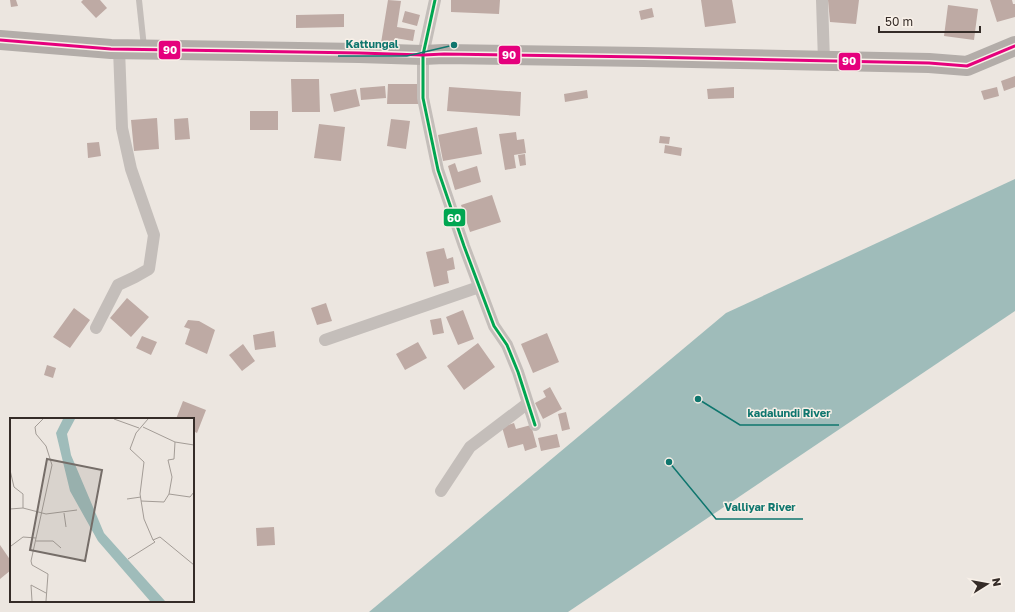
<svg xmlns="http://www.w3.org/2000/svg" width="1015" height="612" font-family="'Golos Text',sans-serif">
<rect width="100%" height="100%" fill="#ece6e0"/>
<path fill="#9fbcba" d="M1015,179V311L568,612H369L726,313Z"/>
<path fill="#beaaa4" d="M10,0H16L18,6L11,7Z
M83,0H100L107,8L96,18L81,2Z
M388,0L401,1L397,27L415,30L413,41L395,38L394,45L381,43Z
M451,0H500L499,14L451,12Z
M701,0H732L736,23L705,27Z
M828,0H859L856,24L830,22Z
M990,0H1012L1013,4H1015V17L997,22Z
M948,5L978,9L974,40L944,36Z
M652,8L654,17L641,20L639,11Z
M405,11L420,15L417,26L402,22Z
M344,14V27L296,28V15Z
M1015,76V87L1004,91L1001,81Z
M291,79H319L320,112H292Z
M388,84H418V104H387Z
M385,86L386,98L361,100L360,88Z
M449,87L521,92L520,116L447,111Z
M734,87V98L708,99L707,89Z
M997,87L999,96L984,100L981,91Z
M356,89L360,106L334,112L330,94Z
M587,90L588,98L565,102L564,94Z
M250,111H278V130H250Z
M157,118L159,149L134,151L131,120Z
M188,118L190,139L175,140L174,119Z
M391,119L410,121L406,149L387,146Z
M319,124L345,127L341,161L314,158Z
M477,127L482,154L443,161L438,135Z
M516,132L517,140L524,139L526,153L514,155L516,168L505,170L499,134Z
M660,136L670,137L669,144L659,143Z
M99,142L101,156L88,158L87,143Z
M665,145L682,148L681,156L664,153Z
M525,154L526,165L520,166L518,155Z
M455,163L458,172L477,166L481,182L455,190L448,166Z
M492,195L501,222L470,232L461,205Z
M444,248L447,259L453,257L455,269L447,271L449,283L434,287L426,252Z
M127,298L149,317L131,337L110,318Z
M326,303L332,321L317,325L311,308Z
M74,308L90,320L70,348L53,337Z
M463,310L474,339L458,345L446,317Z
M441,318L444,333L433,335L430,320Z
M188,320L199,321L215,330L207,354L185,344L190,329L184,327Z
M274,331L276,347L255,350L253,335Z
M547,333L559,362L533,373L521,344Z
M142,336L157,342L151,355L136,348Z
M418,342L427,358L405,370L396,354Z
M478,343L495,367L464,390L447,366Z
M243,344L255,361L242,371L229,355Z
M47,365L56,368L53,378L44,375Z
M550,387L562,409L543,419L535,403L546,397L543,391Z
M183,401L206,410L197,433L193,431V419H176Z
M566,412L570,429L562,431L558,414Z
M514,423L516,429L531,425L537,447L525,451L523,444L508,448L502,427Z
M557,434L560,447L541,451L538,438Z
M274,527L275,545L257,546L256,528Z
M0,545L11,561V570L0,579Z"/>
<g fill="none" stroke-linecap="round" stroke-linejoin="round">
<path stroke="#c4beba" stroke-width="6" d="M139,0L144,47"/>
<path stroke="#c4beba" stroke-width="12" d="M435,0L423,55V98L438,170L464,246L494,326L507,345L518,372L535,425
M822,0L824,61
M96,328L118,285L135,277L149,269L154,235L131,169L122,128L119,49
M325,340L479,287
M441,491L470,447L528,403"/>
<path stroke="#b3ada9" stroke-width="20" d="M0,40L111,49L359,53L423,55L444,54L644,57L929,63L967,66L1015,46"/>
<defs>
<path id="bus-1" d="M435,0L423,55V98L438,170L464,246L494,326L507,345L518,372L535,425"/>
<path id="bus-2" d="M0,40L111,49L359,53L423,55L444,54L644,57L929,63L967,66L1015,46"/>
</defs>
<use href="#bus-1" stroke="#f8f0e8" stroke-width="6"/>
<use href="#bus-2" stroke="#f8f0e8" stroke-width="6"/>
<use href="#bus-1" stroke="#00a651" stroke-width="3"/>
<use href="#bus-2" stroke="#e5007d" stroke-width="3"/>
</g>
<g transform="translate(10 418)">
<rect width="184" height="184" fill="#ece6e0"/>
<path d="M53,1H65L57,16L61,37L94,115L155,183H140L88,123L60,73L46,15Z" fill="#9fbcba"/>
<path fill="none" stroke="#a39c96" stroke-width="1" d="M33,1L25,9L26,16L36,28L42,47L21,143L22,147L38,156L36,183M104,1L129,10M138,1L126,15L120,31L134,44L130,76L134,101L143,122L150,119L184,147M133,9L165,24M0,52L4,69L13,76V90M159,76L162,59L158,42L164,41L165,24L184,27M117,81L131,79M131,83L154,84L159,76L180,79L184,74M0,91L13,90L36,96L67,92M54,95L56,109M26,123H43L51,130M1,128L13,119L26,120M118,141L145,124L143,122M22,183L21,167L36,175"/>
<path fill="#756d68" fill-opacity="0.15" stroke="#756d68" stroke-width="2" d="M37,41L92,52L75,143L20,132Z"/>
<rect width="184" height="184" fill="none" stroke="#352c28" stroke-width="2"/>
</g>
<path fill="none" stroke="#0f766e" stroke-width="1.5" d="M454 45L407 56H338M698 399L740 425H839M669 462L716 519H803"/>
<g fill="#0f766e" stroke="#f8f0e8" stroke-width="1.5">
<circle cx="454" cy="45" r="4"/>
<circle cx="698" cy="399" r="4"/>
<circle cx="669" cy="462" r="4"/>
</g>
<g font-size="11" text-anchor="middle" font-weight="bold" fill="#0f766e" stroke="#f8f0e8" stroke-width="3" stroke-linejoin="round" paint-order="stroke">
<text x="372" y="48">Kattungal</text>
<text x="789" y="417">kadalundi River</text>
<text x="760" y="511">Valliyar River</text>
</g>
<g stroke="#f8f0e8" stroke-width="1.5">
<rect x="158" y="40" width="23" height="20" rx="4" fill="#e5007d"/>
<rect x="498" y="45" width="23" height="20" rx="4" fill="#e5007d"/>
<rect x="838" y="52" width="23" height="19" rx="4" fill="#e5007d"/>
<rect x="443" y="208" width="23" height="19" rx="4" fill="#00a651"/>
</g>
<g font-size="11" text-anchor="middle" font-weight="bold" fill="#fff">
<text x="170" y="54">90</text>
<text x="509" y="59">90</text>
<text x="849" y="65">90</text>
<text x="454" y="222">60</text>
</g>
<g transform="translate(987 584) rotate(79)" stroke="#f8f0e8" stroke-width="3" paint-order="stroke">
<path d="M0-3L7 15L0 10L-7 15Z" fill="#352c28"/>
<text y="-6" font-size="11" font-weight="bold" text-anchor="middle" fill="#352c28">N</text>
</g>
<path d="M879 26v6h101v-6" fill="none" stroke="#352c28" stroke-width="2"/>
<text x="885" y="26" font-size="12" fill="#352c28" stroke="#f8f0e8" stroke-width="3" paint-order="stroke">50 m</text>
</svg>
